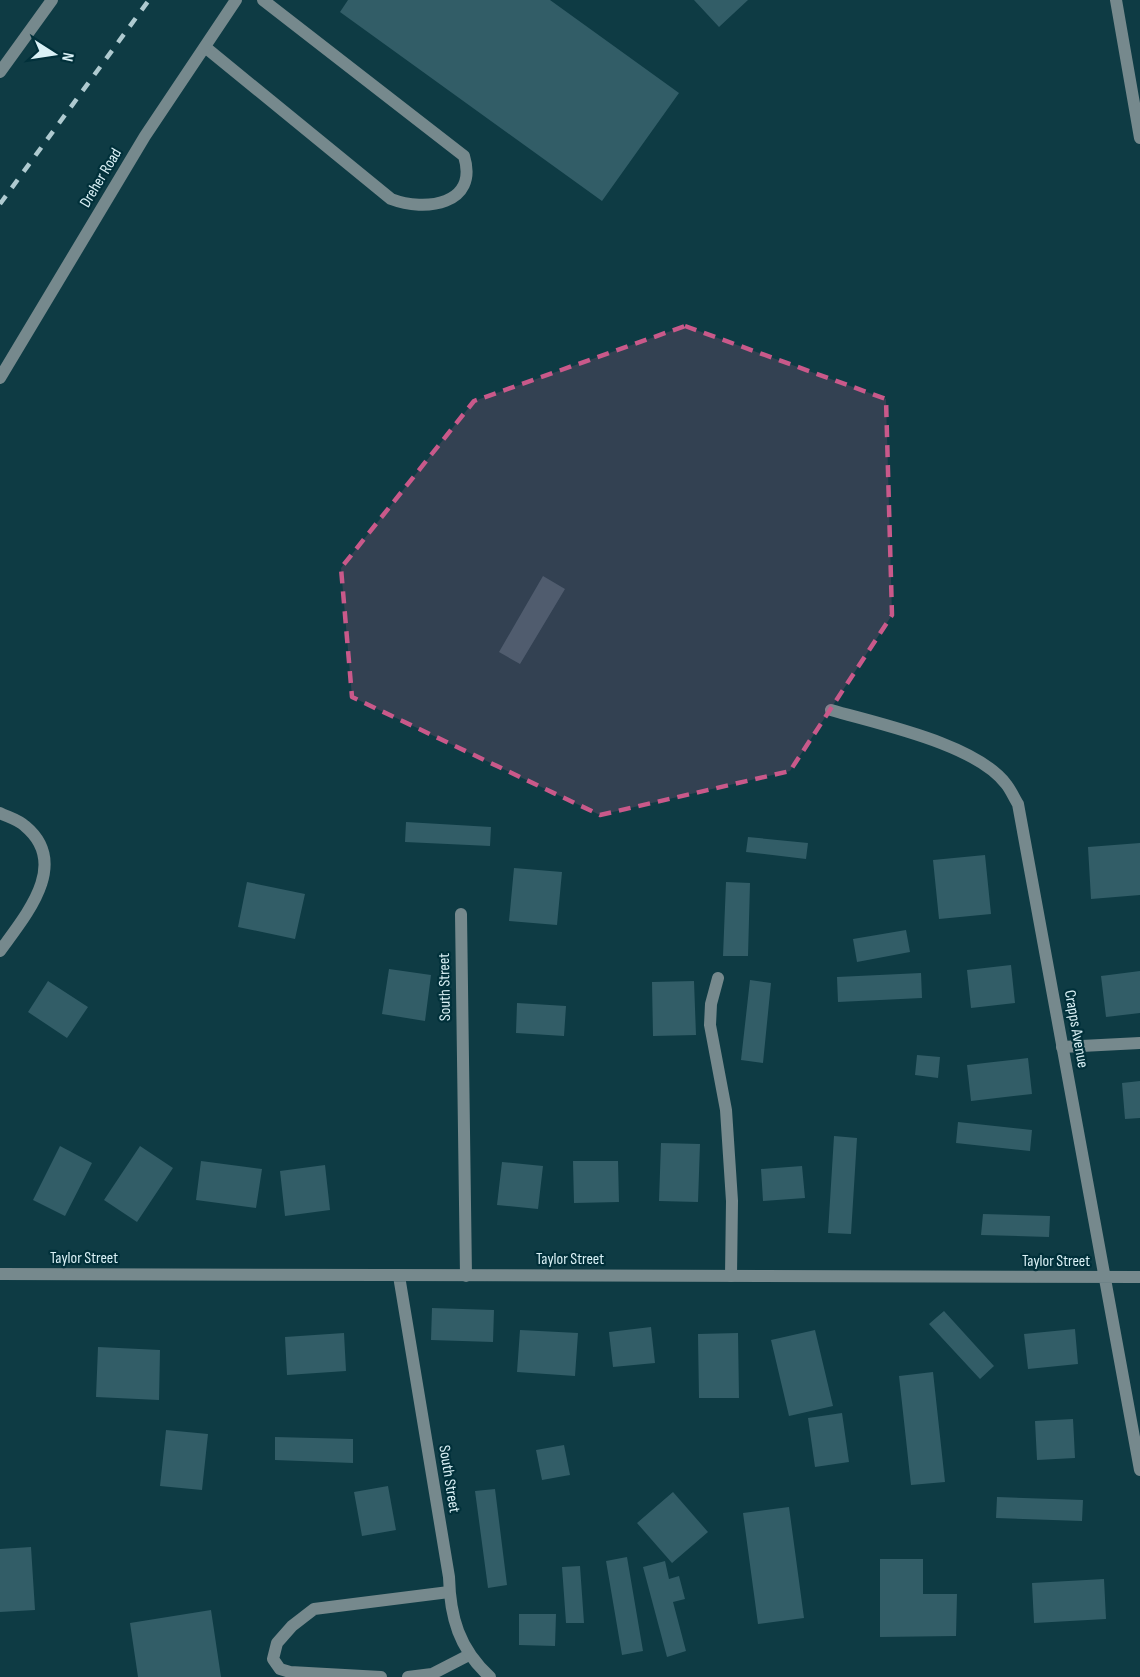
<svg xmlns="http://www.w3.org/2000/svg" width="1140" height="1677" font-family="'Sofia Sans Condensed',sans-serif">
<rect width="100%" height="100%" fill="#0e3b44"/>
<path fill="#325d67" d="M348,0H550L679,93L602,201L340,12Z
M694,0H748L719,27Z
M543,576L565,589L520,664L499,652Z
M406,822L491,827L490,846L405,842Z
M748,837L808,843L806,859L746,852Z
M1140,843V895L1091,899L1088,847Z
M985,855L991,914L939,919L933,860Z
M514,868L562,872L557,925L509,921Z
M247,882L305,894L295,939L238,927Z
M726,882L750,883L748,956H723Z
M906,930L910,952L857,962L853,939Z
M1011,965L1015,1003L971,1008L967,970Z
M389,969L431,975L425,1021L382,1014Z
M1140,971V1013L1106,1017L1101,976Z
M921,973L922,998L838,1002L837,977Z
M750,980L771,983L763,1063L741,1060Z
M48,981L88,1007L67,1038L28,1012Z
M694,981L696,1035L653,1036L652,982Z
M517,1003L566,1006L564,1036L516,1033Z
M917,1055L940,1057L938,1078L915,1075Z
M1028,1058L1032,1094L971,1101L967,1065Z
M1140,1081V1118L1125,1119L1122,1083Z
M958,1122L1032,1130L1030,1151L956,1143Z
M834,1136L857,1138L851,1234L828,1233Z
M661,1143L700,1144L698,1202L659,1201Z
M60,1146L92,1163L65,1216L33,1200Z
M140,1146L173,1168L137,1222L104,1200Z
M201,1161L262,1169L256,1208L196,1200Z
M573,1161H618L619,1202L574,1203Z
M502,1162L543,1166L538,1209L497,1205Z
M325,1165L330,1210L285,1216L280,1171Z
M802,1166L805,1198L763,1201L761,1169Z
M983,1214L1050,1216L1049,1237L981,1235Z
M432,1308L494,1310L493,1342L431,1340Z
M944,1311L994,1366L980,1379L929,1324Z
M651,1327L655,1363L613,1367L609,1332Z
M1075,1329L1078,1364L1028,1369L1024,1334Z
M520,1330L578,1333L575,1376L517,1372Z
M815,1330L833,1406L789,1416L771,1340Z
M344,1333L346,1371L287,1375L285,1337Z
M738,1333L739,1398H699L698,1334Z
M98,1347L160,1350L159,1400L96,1397Z
M933,1372L945,1482L911,1485L899,1376Z
M842,1413L849,1462L815,1467L808,1418Z
M1073,1419L1075,1458L1037,1460L1035,1421Z
M166,1430L208,1434L202,1490L160,1486Z
M275,1437L353,1439V1463L275,1460Z
M564,1445L570,1475L542,1480L536,1450Z
M388,1486L396,1530L362,1536L354,1492Z
M495,1489L507,1585L488,1588L475,1491Z
M673,1492L708,1532L672,1563L637,1523Z
M997,1497L1083,1500L1082,1521L996,1518Z
M789,1507L804,1618L758,1624L743,1513Z
M31,1547L35,1610L0,1612V1549Z
M627,1557L643,1651L622,1655L606,1561Z
M880,1559H923V1594H957L956,1636L880,1637Z
M665,1561L669,1579L679,1576L685,1599L673,1602L686,1651L667,1657L643,1567Z
M580,1566L584,1623H566L562,1567Z
M1104,1579L1106,1619L1034,1623L1032,1583Z
M211,1610L221,1677H138L130,1623Z
M519,1614H556L555,1646L519,1645Z"/>
<g fill="none" stroke-linecap="round" stroke-linejoin="round">
<path stroke="#76898d" stroke-width="12" d="M1116,0L1140,138
M205,47L391,199C425,212 479,205 464,156L263,0
M718,978L711,1004L710,1025L726,1110L732,1201L731,1276
M1062,1047L1140,1043
M381,1677L290,1672L280,1669L273,1659L277,1643L292,1626L314,1609L449,1592
M408,1677L432,1674L469,1655"/>
<path stroke="#76898d" stroke-width="12" d="M831,710C879,724 976,744 1006,784C1011,790 1014,798 1018,804L1140,1470
M0,813C8,817 19,820 25,826C71,864 25,916 0,951
M461,914L466,1276
M0,1274L1140,1277
M399,1276L449,1577C450,1617 459,1649 490,1677"/>
<path stroke="#76898d" stroke-width="12" d="M0,72L52,0
M0,378L145,136L236,0"/>
<path stroke="#afcad0" stroke-width="4.5" stroke-dasharray="10 10" stroke-linecap="butt" d="M0,204L149,0"/>
</g>
<path fill="#c9598a" fill-opacity="0.2" stroke="#c9598a" stroke-width="4.5" stroke-dasharray="12 8" stroke-linejoin="round" d="M685,326L886,399L892,615L790,771L600,815L352,697L341,568L474,401Z"/>
<g text-anchor="middle" dominant-baseline="central" stroke-width="4.5" stroke-linejoin="round" paint-order="stroke">
<g font-size="16" fill="#daf1f6" stroke="#01303a">
<text transform="translate(101 178) rotate(-59)">Dreher Road</text>
<text transform="translate(445 987) rotate(-91)">South Street</text>
<text transform="translate(1076 1029) rotate(80)">Crapps Avenue</text>
<text x="84" y="1258">Taylor Street</text>
<text x="570" y="1259">Taylor Street</text>
<text x="1056" y="1261">Taylor Street</text>
<text transform="translate(449 1479) rotate(81)">South Street</text>
</g>
</g>
<g transform="translate(54 54) rotate(102)" stroke="#01303a" stroke-width="4.5" paint-order="stroke">
<path d="M0-4.5L10 22L0 15L-10 22Z" fill="#daf1f6"/>
<text y="-9" font-size="16" font-weight="bold" text-anchor="middle" fill="#daf1f6">N</text>
</g>
</svg>
